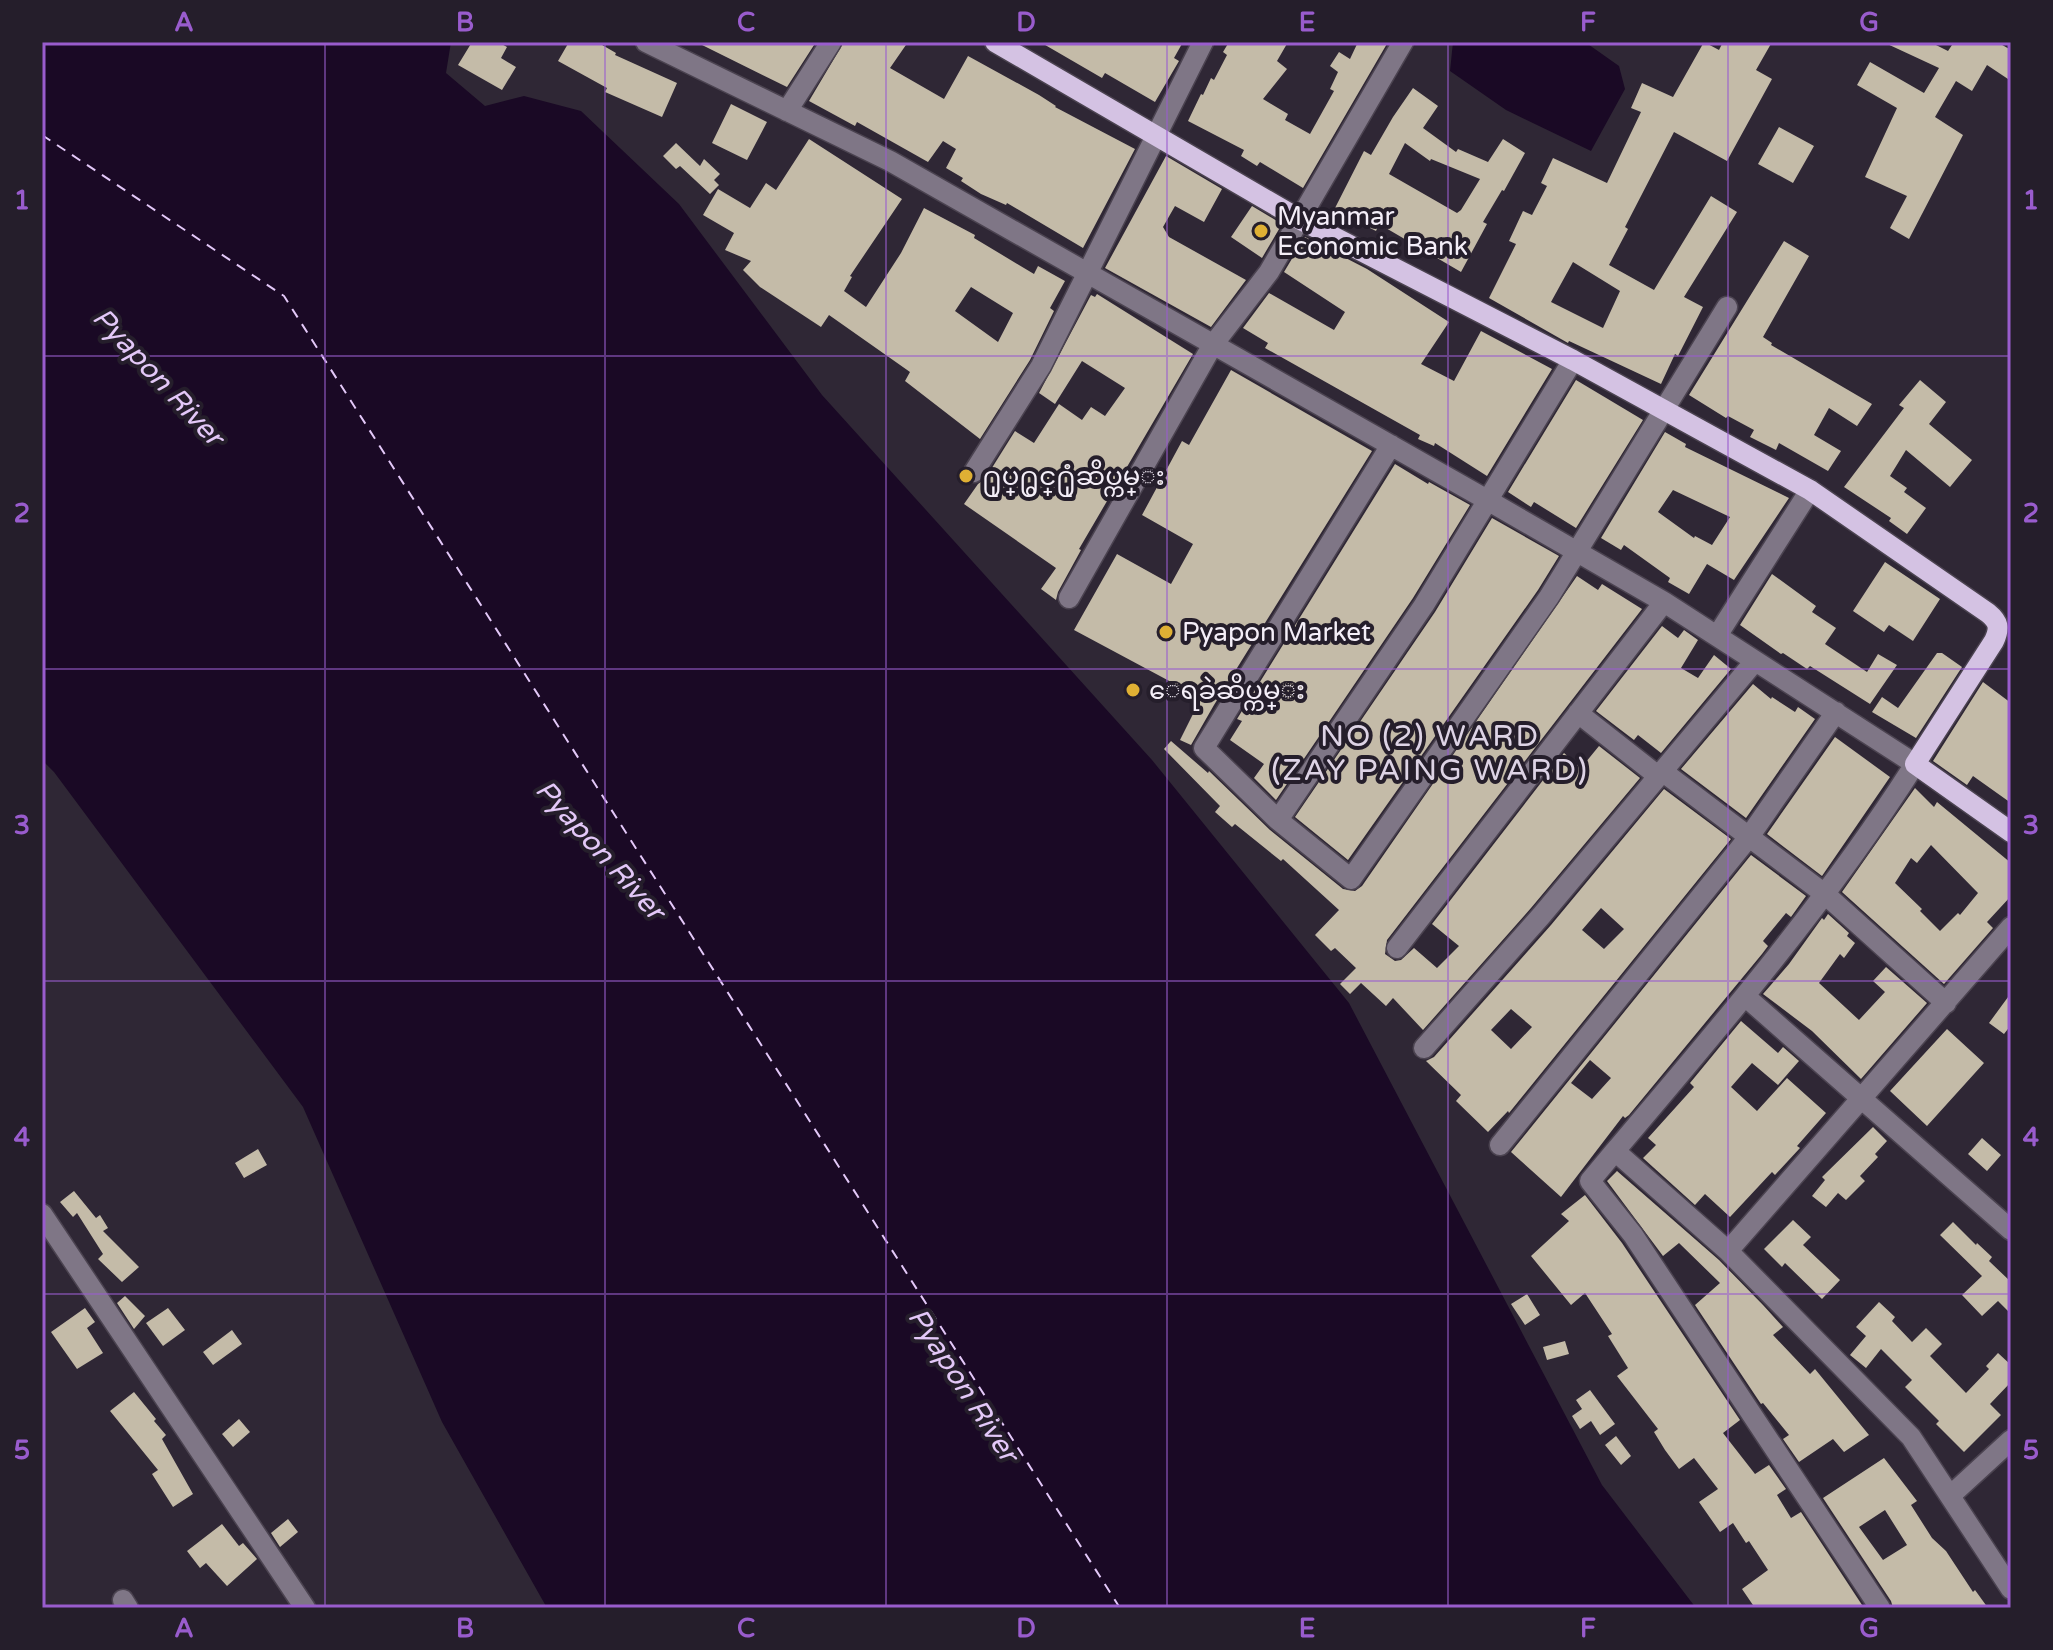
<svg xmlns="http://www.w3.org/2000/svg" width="2053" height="1650" font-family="'Varela Round','Noto Sans Myanmar',sans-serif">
<rect width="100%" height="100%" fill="#2f2735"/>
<path fill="#1a0925" d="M42,42H451L446,73L485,106L524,96L581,111L679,204L822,395L1152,760L1349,1003L1602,1485L1696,1608H547L442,1422L303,1107L54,772L42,760Z
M1453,42H1585L1619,66L1625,89L1591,151L1506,110L1450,71Z"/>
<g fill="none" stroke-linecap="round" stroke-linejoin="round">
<path stroke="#e3c8f8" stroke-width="2" stroke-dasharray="10 8" stroke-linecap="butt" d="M42,135L284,296L1120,1608"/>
</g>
<path fill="#c4bba8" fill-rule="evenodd" d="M472,42H498L507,47L501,58L516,67L502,90L458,65Z
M569,42H597L616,53L615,55L677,83L662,117L605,92L607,88L558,61Z
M696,42H816L787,87Z
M844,42H908L890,68L944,99L968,56L1039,95L1056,106L1055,107L1135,149L1083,248L1007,203L1006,205L981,194L961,181L963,178L946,168L956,149L943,141L928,162L857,122L855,126L809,101Z
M1040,42H1183L1174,58L1179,61L1155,102L1105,73L1102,78Z
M1229,42H1288L1277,61L1287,69L1263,99L1288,114L1285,120L1310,134L1334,91L1330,89L1338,72L1330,66L1339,52L1350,59L1358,42H1388L1303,188L1260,162L1257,166L1241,156L1244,150L1188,121L1201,94L1203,95L1211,78L1214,80L1227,55L1223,52Z
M1704,42L1719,50L1723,42H1772L1756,70L1772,79L1727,161L1674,132L1625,227L1628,229L1609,265L1654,290L1711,196L1737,212L1684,297L1703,307L1678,356L1675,354L1661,384L1569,341L1568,343L1489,298L1516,244L1509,241L1523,211L1532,215L1547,186L1541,183L1553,158L1607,183L1641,112L1631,108L1642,83L1673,97ZM1573,262L1620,291L1603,328L1551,302Z
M1883,42H1930L1948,51L1954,42H1997L2011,50V81L1987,65L1972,91L1956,81L1935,117L1963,135L1909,239L1890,228L1907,196L1865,177L1897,108L1857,85L1870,62L1924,93L1939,68Z
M1413,88L1438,106L1423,128L1456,152L1458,149L1488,162L1503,139L1525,153L1504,191L1502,190L1483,222L1487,224L1461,272L1379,224L1376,231L1334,210L1364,151L1371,155L1393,117ZM1405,143L1430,161L1431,159L1480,179L1461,210L1457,213L1389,174Z
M731,104L767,122L747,160L712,143Z
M1779,127L1814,146L1793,183L1758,164Z
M809,139L902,199L850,276L852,277L844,291L866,307L901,253L924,208L975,235L974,238L1034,274L1038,266L1065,281L1050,308L1054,311L1030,360L980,439L905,381L910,372L829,315L821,327L760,287L743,270L751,261L725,250L734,233L703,215L718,189L750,208L766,183L776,190ZM971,287L1013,313L998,342L955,311Z
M676,143L700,166L704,159L720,174L714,180L719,185L710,194L680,166L676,169L663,156Z
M1166,156L1222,189L1204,222L1175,206L1163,227L1169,237L1246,280L1211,327L1105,268Z
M1252,206L1282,224L1262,258L1231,237Z
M1305,237L1367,269L1449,322L1421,364L1454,381L1481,331L1552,369L1487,476L1435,443L1434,446L1418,439L1420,435L1265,348L1268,343L1243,328L1269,293L1334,330L1345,312L1284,272Z
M1784,241L1809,256L1763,337L1772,343L1771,345L1872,404L1857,426L1829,408L1814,435L1841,451L1828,471L1779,443L1776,450L1750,437L1754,430L1728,416L1726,418L1689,395Z
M1097,294L1193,354L1079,549L1081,550L1058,592L1056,600L1041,589L1056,568L964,504L978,484L985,479L1015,431L1034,443L1059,404L1082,420L1091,407L1105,416L1125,388L1082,361L1055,404L1039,393L1091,295L1095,297Z
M1231,370L1372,451L1214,705L1191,745L1180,740L1201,698L1074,630L1117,554L1171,584L1193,544L1142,515L1182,441L1189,445Z
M1576,380L1643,420L1576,528L1534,502L1531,507L1508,492Z
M1920,380L1946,402L1929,424L1972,460L1950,487L1906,450L1890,476L1907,488L1904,492L1926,508L1907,534L1889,521L1891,518L1844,487L1904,408L1899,405Z
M1665,432L1686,444L1685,447L1789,498L1734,580L1707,564L1689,594L1668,582L1670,578L1624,545L1621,550L1601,538ZM1673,490L1730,517L1712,545L1695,536L1694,538L1658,512Z
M1395,464L1428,484L1429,482L1470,505L1413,598L1276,800L1254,778L1264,764L1230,740L1242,721L1237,719Z
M1492,518L1559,556L1538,590L1348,860L1295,817L1435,612Z
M1885,562L1940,599L1913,641L1889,625L1884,632L1853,611Z
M1772,574L1816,606L1812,612L1836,628L1825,644L1867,672L1878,654L1897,665L1870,704L1810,666L1807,669L1783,653L1781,654L1740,625Z
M1577,576L1598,590L1602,584L1642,609L1387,940L1385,954L1395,961L1401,960L1414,948L1437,968L1459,946L1432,924L1564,753L1581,768L1599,746L1640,778L1531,908L1423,1030L1393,998L1386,1006L1361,983L1350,994L1340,984L1356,968L1335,948L1331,951L1315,935L1339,910L1283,859L1281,861L1235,824L1232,827L1215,812L1220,806L1164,749L1171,741L1208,773L1209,771L1270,830L1343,889L1355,891L1362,886Z
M1662,626L1678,638L1684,630L1698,640L1681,668L1698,678L1714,655L1731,669L1661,753L1638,735L1634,740L1596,711Z
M1937,653H1942L1962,667L1916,738L1872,712L1882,697L1898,708Z
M1983,682L2011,703V803L1973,776L1967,785L1933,761Z
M1753,684L1771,699L1772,697L1795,712L1798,707L1815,719L1746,818L1681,769Z
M1835,737L1890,777L1822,876L1767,834Z
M1915,788L1934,807L1937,802L2011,863V896L1987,922L1993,928L1944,984L1842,892ZM1931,845L1978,893L1960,915L1958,913L1940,931L1920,911L1922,909L1895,883L1911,858L1917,863Z
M1664,789L1731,839L1509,1113L1508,1111L1488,1132L1456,1101L1461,1095L1426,1061L1434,1057L1551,925ZM1601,908L1624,929L1604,949L1582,930ZM1511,1009L1532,1027L1511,1049L1491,1030Z
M1751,855L1806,896L1791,917L1786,913L1763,941L1768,946L1762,954L1629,1115L1625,1118L1623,1116L1561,1197L1511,1152ZM1590,1060L1611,1078L1592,1099L1571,1083Z
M1828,914L1849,933L1847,936L1855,943L1844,958L1840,954L1819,983L1859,1020L1885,992L1873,981L1886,967L1927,1003L1861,1079L1812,1031L1763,994L1789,964L1822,918L1824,920Z
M2011,993V1025L2004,1034L1989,1023Z
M1741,1021L1778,1053L1783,1047L1799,1061L1778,1085L1752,1063L1731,1087L1757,1111L1787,1078L1826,1113L1797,1146L1800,1148L1775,1175L1772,1172L1730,1217L1705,1194L1695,1205L1643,1158L1656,1145L1648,1138L1694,1087L1690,1083Z
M1947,1029L1984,1063L1927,1126L1890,1091Z
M1873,1127L1887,1141L1875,1154L1878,1157L1860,1176L1865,1181L1846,1200L1838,1193L1826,1207L1812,1196L1825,1180L1822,1177Z
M1982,1138L2001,1155L1987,1171L1968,1154Z
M258,1149L267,1165L244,1178L235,1163Z
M1617,1171L1719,1260L1763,1305L1783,1327L1773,1335L1810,1374L1815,1369L1869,1435L1844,1452L1833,1439L1799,1462L1783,1439L1789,1435L1763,1403L1761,1404L1695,1305L1720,1283L1679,1243L1663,1256L1607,1181Z
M74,1191L96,1218L100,1215L108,1228L103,1231L139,1267L122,1282L98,1259L103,1254L77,1213L73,1217L60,1202Z
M1585,1195L1622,1243L1740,1420L1723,1433L1755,1474L1769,1465L1786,1489L1777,1495L1791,1518L1801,1512L1864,1608H1755L1742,1589L1768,1570L1749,1541L1746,1543L1733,1523L1720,1532L1699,1502L1718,1489L1694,1458L1679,1469L1665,1450L1654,1432L1658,1429L1617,1376L1628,1368L1608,1336L1612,1334L1585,1293L1571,1305L1531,1256L1569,1221L1561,1214Z
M1793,1220L1811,1237L1803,1245L1840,1280L1822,1299L1785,1263L1782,1267L1764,1249Z
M1953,1222L1976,1245L1977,1243L1992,1257L1989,1261L2011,1282V1314L1998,1301L1982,1316L1962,1295L1982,1276L1940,1235Z
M1527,1294L1540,1315L1525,1325L1511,1304Z
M125,1296L145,1316L134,1329L117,1303Z
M1879,1302L1895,1317L1892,1321L1912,1342L1926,1328L1942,1344L1930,1356L1966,1393L1989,1369L1986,1366L1998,1353L2011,1365V1382L1990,1404L2001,1415L1964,1452L1936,1424L1939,1421L1905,1387L1912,1380L1881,1349L1866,1368L1850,1355L1866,1336L1856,1327Z
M85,1308L95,1322L87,1328L103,1353L77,1369L51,1332Z
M168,1308L185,1330L163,1346L146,1323Z
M232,1330L242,1344L213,1365L203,1352Z
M1565,1341L1569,1354L1547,1360L1543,1347Z
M1590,1390L1615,1424L1600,1435L1591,1421L1580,1429L1572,1416L1582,1409L1576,1400Z
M134,1392L156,1419L154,1421L166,1435L162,1439L193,1494L173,1507L152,1474L158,1470L110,1411Z
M239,1419L250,1432L233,1447L222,1434Z
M1616,1436L1631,1456L1621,1465L1605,1445Z
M1884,1458L1917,1501L1911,1505L1932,1538L1946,1551L1973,1592L1975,1590L1988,1608H1893L1891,1601L1823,1498ZM1885,1510L1907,1545L1883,1560L1859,1527Z
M288,1519L298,1532L280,1547L271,1533Z
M222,1524L239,1546L243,1543L257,1559L227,1586L206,1563L200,1568L187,1551Z"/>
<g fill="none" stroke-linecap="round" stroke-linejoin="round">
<defs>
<path id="minor" d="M646,42L890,161L1489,501L1664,602L1915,764C1827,902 1721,1026 1615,1151L1728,1251L1911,1437L2011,1589
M787,111L831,42
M1391,445L1204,748L1278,820L1351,879L1549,597L1727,307
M974,472L1041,366L1203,42
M1069,598L1212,346L1269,272L1403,42
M1717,636L1810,490
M1578,713L1658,776
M1662,771L1826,895L1946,1003
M1278,820L1424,605L1573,360
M1397,948L1664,602
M1746,997L2011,1230
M1424,1048L1541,916L1755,661
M1500,1145L1749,837L1836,712
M1615,1151L1590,1181L1633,1235L1880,1608
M42,1214L305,1608
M1728,1251L2011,927
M1950,1496L2011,1440
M123,1600L128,1608"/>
<path id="major" d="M995,42L1299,219L1573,360L1810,490L1988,613C1999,622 2000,628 1994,641L1915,764L2011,832"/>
</defs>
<use href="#minor" stroke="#4b4350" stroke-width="23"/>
<use href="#major" stroke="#4b4350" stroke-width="23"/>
<use href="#minor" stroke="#7f7686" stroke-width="20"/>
<use href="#major" stroke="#d4c2e3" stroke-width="20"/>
</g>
<path fill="none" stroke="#995ccd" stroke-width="2" stroke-opacity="0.55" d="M325,42V1608M605,42V1608M886,42V1608M1167,42V1608M1448,42V1608M1728,42V1608M42,356H2011M42,669H2011M42,981H2011M42,1294H2011"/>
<g fill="#dfb034" stroke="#251e2b" stroke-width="3">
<circle cx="1261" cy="231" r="8"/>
<circle cx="966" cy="476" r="8"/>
<circle cx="1166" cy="632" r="8"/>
<circle cx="1133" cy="690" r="8"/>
</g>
<g text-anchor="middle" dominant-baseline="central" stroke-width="8" stroke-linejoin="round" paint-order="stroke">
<g font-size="26" fill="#f4eef8" stroke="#251e2b" text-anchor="start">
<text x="1277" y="216">Myanmar<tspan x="1277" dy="30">Economic Bank</tspan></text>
<text x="982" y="476">႐ုပ္႐ွင္႐ုံဆိပ္ကမ္း</text>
<text x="1182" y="632">Pyapon Market</text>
<text x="1149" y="690">ေရခဲဆိပ္ကမ္း</text>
</g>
<g font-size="28" font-style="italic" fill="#e3c8f8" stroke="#251e2b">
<text transform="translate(158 377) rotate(47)">Pyapon River</text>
<text transform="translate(600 850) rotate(48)">Pyapon River</text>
<text transform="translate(963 1385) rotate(57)">Pyapon River</text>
</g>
<g font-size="30" letter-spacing="2" fill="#ddd3e5" stroke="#251e2b">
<text x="1430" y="736">NO (2) WARD<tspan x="1430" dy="34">(ZAY PAING WARD)</tspan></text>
</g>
</g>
<rect width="2053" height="1650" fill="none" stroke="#251e2b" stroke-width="88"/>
<rect x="44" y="44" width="1965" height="1562" fill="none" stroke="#995ccd" stroke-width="3"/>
<g font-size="26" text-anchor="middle" font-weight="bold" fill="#995ccd">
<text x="184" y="31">A</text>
<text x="465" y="31">B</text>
<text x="746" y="31">C</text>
<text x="1026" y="31">D</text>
<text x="1307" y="31">E</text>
<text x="1588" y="31">F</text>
<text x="1869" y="31">G</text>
<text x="22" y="209">1</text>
<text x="2031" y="209">1</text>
<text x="22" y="522">2</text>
<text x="2031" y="522">2</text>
<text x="22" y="834">3</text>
<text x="2031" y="834">3</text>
<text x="22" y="1146">4</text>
<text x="2031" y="1146">4</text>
<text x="22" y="1459">5</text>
<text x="2031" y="1459">5</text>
<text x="184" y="1637">A</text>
<text x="465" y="1637">B</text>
<text x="746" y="1637">C</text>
<text x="1026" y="1637">D</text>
<text x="1307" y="1637">E</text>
<text x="1588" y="1637">F</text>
<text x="1869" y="1637">G</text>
</g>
</svg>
